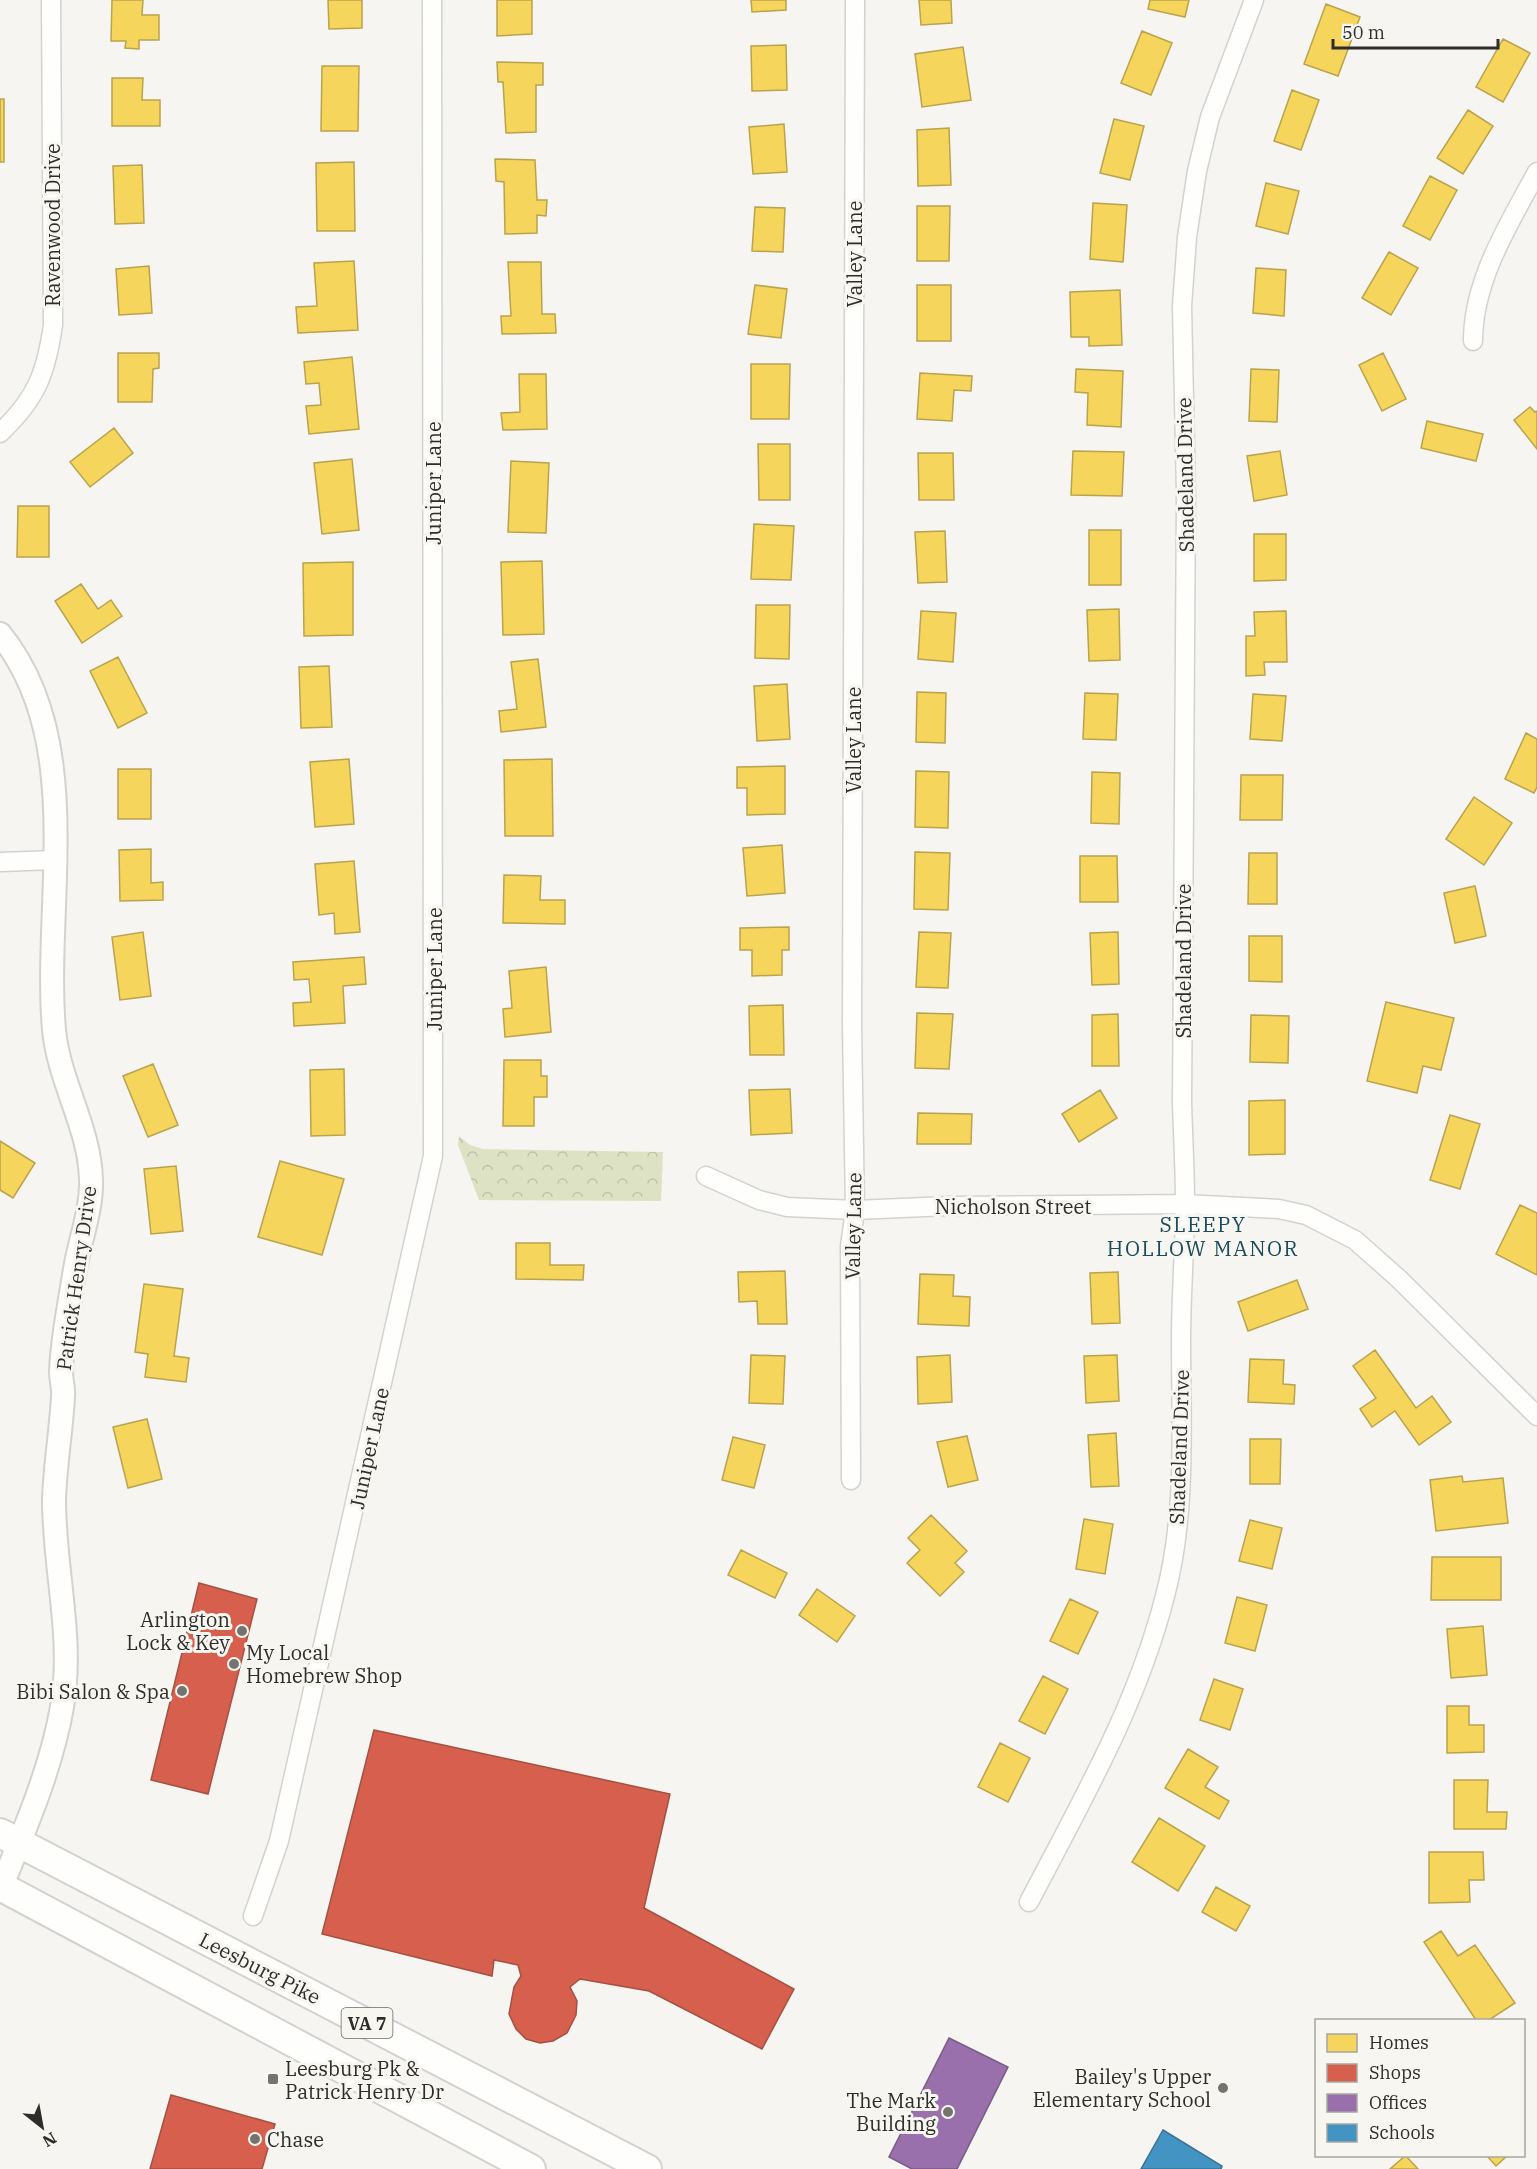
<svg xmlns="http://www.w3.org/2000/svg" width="1537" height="2169" font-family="'IBM Plex Serif',serif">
<defs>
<pattern id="forest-crowns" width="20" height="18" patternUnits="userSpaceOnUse" patternTransform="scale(1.5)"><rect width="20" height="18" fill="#dee2c4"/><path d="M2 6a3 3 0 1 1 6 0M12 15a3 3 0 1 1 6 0" fill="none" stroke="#bfc2a9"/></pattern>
</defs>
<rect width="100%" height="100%" fill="#f6f5f1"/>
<path fill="url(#forest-crowns)" d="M459,1136L470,1145L483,1149L663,1152L661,1201L479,1200L458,1145Z"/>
<path fill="#f6d55c" stroke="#baa34d" stroke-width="1.5" d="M112,0H143L142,15H159V40H139V49L125,48L126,41H111Z
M328,0H362V28L329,29Z
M497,0H532V34L497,36Z
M751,0H786V10L752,12Z
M919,0H951L952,23L921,25Z
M1150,0H1189L1185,17L1148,9Z
M1326,4L1360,17L1338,76L1304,64Z
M1142,31L1172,43L1151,95L1121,83Z
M1503,39L1530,53L1503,102L1476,87Z
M786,45L787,90L752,91L751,46Z
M963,47L971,100L922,107L915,54Z
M497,62L543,63V85H536V132L506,133L503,82H498Z
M322,66H359L358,131H321Z
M112,78H143L142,100H160V126H112Z
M1292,90L1319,100L1301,150L1274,141Z
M0,99H4V162H0Z
M1468,110L1493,126L1463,174L1437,158Z
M1114,119L1144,126L1130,180L1100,173Z
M784,124L787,172L753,174L749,127Z
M949,128L951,185L918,186L917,130Z
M495,159L535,160L537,200H547L546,216L537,215V233L505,234L504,182L496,181Z
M354,162L355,231H317L316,163Z
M142,165L144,223L115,224L113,166Z
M1430,176L1457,190L1430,240L1403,226Z
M1266,183L1299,191L1288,234L1256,226Z
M1093,203L1127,205L1123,262L1090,259Z
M917,206H950L949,261H917Z
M755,207L785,208L783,252L752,251Z
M1389,252L1418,268L1391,315L1362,298Z
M354,261L358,330L298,333L296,307L317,306L314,263Z
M508,262H541L542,314H555L556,333L502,334L501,316H511Z
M149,266L152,313L119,315L116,269Z
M1256,268L1286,270L1284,316L1253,313Z
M755,285L787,289L781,338L748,334Z
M917,285H951V341H917Z
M1120,290L1122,345L1089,346V337H1071L1070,292Z
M118,353H159V368L153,369L152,402H118Z
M1383,353L1406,399L1382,411L1359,365Z
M352,357L359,429L309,434L306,406L321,405L319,383L306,384L304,362Z
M751,364H790L789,419H751Z
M1076,369L1123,371L1121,427L1087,425L1088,393L1075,392Z
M1251,369L1279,370L1277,422L1249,421Z
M920,373L972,376L971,391L954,390L952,421L917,419Z
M519,374H546L547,429L503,430L501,413L520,412Z
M1530,407L1535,412L1537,411V449L1514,420Z
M1427,421L1483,434L1476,461L1421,448Z
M114,428L133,453L90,487L70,462Z
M758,444H790V500H759Z
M1073,451L1124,452L1122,496L1071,495Z
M1280,451L1287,495L1254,501L1247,456Z
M918,453H953L954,500H919Z
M352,459L359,530L322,534L314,463Z
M511,461L549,463L546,533L508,532Z
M18,506H49V557H17Z
M754,524L794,526L791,580L751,579Z
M1089,530H1121V585H1089Z
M945,531L947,582L918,583L915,532Z
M1254,534H1286V580L1254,581Z
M542,561L544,634L503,635L501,562Z
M353,562V635L304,636L303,563Z
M81,584L98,609L111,600L122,616L82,643L55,601Z
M756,605H790L789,659L755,658Z
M1119,609L1120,660L1089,661L1087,610Z
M921,611L956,613L953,662L918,659Z
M1286,611L1287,662H1264L1265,675L1246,676V636H1255L1254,612Z
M118,657L147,713L118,728L90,671Z
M538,659L546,727L501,732L499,711L517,709L511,662Z
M329,666L332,727L301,728L299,667Z
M787,684L790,739L757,741L754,686Z
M917,692L946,693L945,743L916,742Z
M1085,693L1118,694L1116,740L1083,739Z
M1253,694L1286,696L1282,741L1250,739Z
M1526,733L1537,739V787L1534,793L1505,779Z
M349,759L354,824L315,827L310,762Z
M552,759L553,836H505L504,760Z
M785,766V814L747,815V788H737V767Z
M118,769H151V819H118Z
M916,771L949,772L948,828L915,827Z
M1092,772L1120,773L1119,824L1091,823Z
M1241,775H1283L1282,820H1240Z
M1474,797L1512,823L1484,865L1446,839Z
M782,845L785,893L747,896L743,848Z
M151,849V883L163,882V900L120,901L119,850Z
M915,852L950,853L948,910L914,909Z
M1249,853H1277V904H1248Z
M1080,856H1117L1118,902H1080Z
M354,861L360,932L335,934L334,913L319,915L315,864Z
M504,875L541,876L540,900H565V924L503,923Z
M1475,886L1486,936L1455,943L1444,893Z
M789,927V950H782V975L752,976V950H740V928Z
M143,932L151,996L120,1000L112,937Z
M919,932L951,933L948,988L916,987Z
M1118,932L1119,984L1092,985L1090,933Z
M1249,936H1282V982L1249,981Z
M364,957L366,984L343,986L345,1023L294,1026L293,1003L311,1002L309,979L294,980L293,962Z
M546,967L551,1032L505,1037L503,1009L512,1008L509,971Z
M1386,1002L1454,1018L1441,1070L1423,1066L1417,1093L1367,1081Z
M783,1005L784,1055H750L749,1006Z
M917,1013L953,1014L949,1069L915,1068Z
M1118,1014L1119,1066H1092V1015Z
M1251,1015L1289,1016L1288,1063L1250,1062Z
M504,1060H541V1076H547V1097H534V1126H503Z
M153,1064L178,1125L148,1137L123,1076Z
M344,1069L345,1135L311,1136L310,1070Z
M790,1089L792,1133L751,1135L749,1090Z
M1100,1090L1117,1118L1079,1142L1062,1114Z
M1285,1100V1154L1249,1155V1101Z
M918,1113L972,1114L971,1144H917Z
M1450,1115L1480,1124L1460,1189L1430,1180Z
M0,1141L35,1163L13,1198L0,1190Z
M280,1161L344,1179L322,1255L258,1237Z
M176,1166L183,1231L151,1234L144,1169Z
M1520,1205L1537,1213V1275L1496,1254Z
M516,1243H550V1265H584L583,1280L516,1279Z
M785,1271L787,1324H758L757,1301L739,1302L738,1272Z
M1118,1272L1120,1323L1092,1324L1090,1273Z
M920,1274L954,1275L953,1296L970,1297L969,1326L918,1324Z
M1297,1280L1308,1309L1248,1331L1238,1302Z
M144,1284L183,1289L174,1356L189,1358L186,1382L145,1377L148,1354L135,1352Z
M1375,1350L1416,1408L1432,1396L1451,1422L1419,1445L1395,1411L1372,1427L1360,1409L1376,1398L1353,1366Z
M751,1355L785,1356L783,1404L749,1403Z
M950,1355L952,1402L918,1404L917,1357Z
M1117,1355L1119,1401L1086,1403L1084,1356Z
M1250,1359L1284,1360L1283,1384L1295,1385L1294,1404L1248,1402Z
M147,1419L162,1479L128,1488L113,1427Z
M1116,1433L1119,1486L1091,1487L1088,1435Z
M967,1436L978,1480L948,1487L937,1442Z
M733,1437L765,1445L754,1488L722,1480Z
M1250,1439H1281L1280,1484H1250Z
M1462,1476L1463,1482L1503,1478L1508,1523L1436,1531L1430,1480Z
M931,1515L967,1551L955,1563L964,1572L940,1596L907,1563L920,1550L908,1538Z
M1084,1519L1113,1524L1105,1574L1076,1569Z
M1250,1520L1282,1528L1272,1569L1239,1561Z
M741,1550L787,1573L775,1598L728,1575Z
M1432,1557H1501V1600H1431Z
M817,1589L855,1616L837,1642L799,1615Z
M1237,1597L1267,1605L1255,1651L1225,1643Z
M1070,1599L1098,1612L1078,1654L1050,1641Z
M1483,1626L1487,1675L1451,1678L1447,1629Z
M1043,1676L1068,1689L1045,1734L1019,1721Z
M1214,1679L1243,1689L1230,1730L1200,1720Z
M1447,1706H1469V1725H1484V1752L1447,1753Z
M1000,1743L1030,1758L1008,1802L978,1787Z
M1188,1749L1218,1767L1205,1787L1229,1801L1219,1819L1165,1788Z
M1454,1780H1488L1487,1812H1507L1506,1829H1454Z
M1159,1818L1205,1846L1178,1891L1132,1862Z
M1429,1852H1483L1484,1880H1469L1470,1902L1429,1903Z
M1216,1887L1250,1906L1236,1931L1202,1912Z
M1441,1931L1458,1956L1475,1945L1515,2003L1489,2020H1476L1424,1942Z
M1406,2156L1418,2169H1390L1405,2156Z
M1487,2156H1507L1496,2166Z"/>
<path fill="#d6604d" stroke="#a45143" stroke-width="1.5" d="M199,1583L257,1599L208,1794L151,1780Z
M374,1730L670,1794L644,1908L794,1989L762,2049L649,1991L580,1979L570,1987L577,2001L576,2015L567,2033L553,2041L540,2043L526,2039L516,2029L509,2014L514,1987L521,1976L518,1965L494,1960L492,1976L322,1934Z
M171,2095L275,2124L262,2169H150Z"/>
<path fill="#9970ab" stroke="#795c85" stroke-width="1.5" d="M949,2038L1008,2067L957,2169H912L889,2157Z"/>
<path fill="#4393c3" stroke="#3d7495" stroke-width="1.5" d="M1163,2130L1222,2166L1221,2169H1141Z"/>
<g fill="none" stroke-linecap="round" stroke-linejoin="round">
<defs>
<path id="minor" d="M1473,341C1473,280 1509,224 1537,172
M0,433C36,399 46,374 53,325L51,0
M0,862L54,860
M706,1176L759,1200L787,1207L855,1210L948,1206L1185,1204L1279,1209L1306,1215L1355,1240L1399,1279L1537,1416
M851,1480L850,1246L855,1210L852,1026L855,0
M1029,1902C1081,1802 1137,1706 1165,1596C1187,1514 1181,1424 1181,1339C1181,1294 1185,1248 1185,1203C1185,1170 1183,1137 1182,1103L1186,494L1182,306L1187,237L1197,171L1210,117L1254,0
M253,1916L279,1841L433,1156L432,0"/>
<path id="tertiary" d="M0,634C87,741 43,902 54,1030C59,1082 90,1128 91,1180C92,1210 80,1239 75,1269C70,1302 62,1338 61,1372C61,1380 64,1389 63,1397C61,1432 55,1466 54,1500C54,1570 74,1638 62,1707C51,1770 24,1831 0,1890"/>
<path id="primary" d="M0,1833L647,2169
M0,1886L531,2169"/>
</defs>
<use href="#minor" stroke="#d3d2cf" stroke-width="21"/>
<use href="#tertiary" stroke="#d3d2cf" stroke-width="26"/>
<use href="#primary" stroke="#d3d2cf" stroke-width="32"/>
<use href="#minor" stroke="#fefefd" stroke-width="18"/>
<use href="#tertiary" stroke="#fefefd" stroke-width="22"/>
<use href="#primary" stroke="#fefefd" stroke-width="28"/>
</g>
<g fill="#747370" stroke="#f7f6f0" stroke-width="2">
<circle cx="242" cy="1631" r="6"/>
<circle cx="234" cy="1664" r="6"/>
<circle cx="182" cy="1691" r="6"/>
<rect x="267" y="2073" width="12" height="12" rx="3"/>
<circle cx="1223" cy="2088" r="6"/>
<circle cx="948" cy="2112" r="6"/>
<circle cx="255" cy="2139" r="6"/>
</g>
<g text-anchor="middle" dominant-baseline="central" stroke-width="6" stroke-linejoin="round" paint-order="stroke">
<rect fill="#f7f6f0" stroke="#6a6966" stroke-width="1.5" x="341.5" y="2008" width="51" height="30" rx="4.5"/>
<g font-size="18" font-weight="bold" fill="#2e2d2b">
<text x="367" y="2023">VA 7</text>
</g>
<g font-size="20" fill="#2e2d2b" stroke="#f7f6f0">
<text transform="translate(52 225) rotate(-90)">Ravenwood Drive</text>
<text transform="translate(854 254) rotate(-90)">Valley Lane</text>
<text transform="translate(1185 475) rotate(-91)">Shadeland Drive</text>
<text transform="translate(433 483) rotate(-90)">Juniper Lane</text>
<text transform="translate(853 740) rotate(-90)">Valley Lane</text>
<text transform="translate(1183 961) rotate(-90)">Shadeland Drive</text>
<text transform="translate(434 969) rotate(-90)">Juniper Lane</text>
<text x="1013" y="1206">Nicholson Street</text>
<text transform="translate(853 1226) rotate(-89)">Valley Lane</text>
<text transform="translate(76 1278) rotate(-82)">Patrick Henry Drive</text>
<text transform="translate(1179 1447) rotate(-88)">Shadeland Drive</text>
<text transform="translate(369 1448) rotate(-78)">Juniper Lane</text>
<text transform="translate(260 1968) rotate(27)">Leesburg Pike</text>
</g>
<g font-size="20" fill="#2e2d2b" stroke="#f7f6f0" text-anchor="end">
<text x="230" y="1619">Arlington<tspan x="230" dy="23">Lock &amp; Key</tspan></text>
<text x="246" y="1652" text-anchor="start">My Local<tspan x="246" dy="23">Homebrew Shop</tspan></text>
<text x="170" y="1691">Bibi Salon &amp; Spa</text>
<text x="285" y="2068" text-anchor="start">Leesburg Pk &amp;<tspan x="285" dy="23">Patrick Henry Dr</tspan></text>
<text x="1211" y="2076">Bailey's Upper<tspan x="1211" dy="23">Elementary School</tspan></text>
<text x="936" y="2100">The Mark<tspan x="936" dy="23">Building</tspan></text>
<text x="267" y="2139" text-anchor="start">Chase</text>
</g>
<g font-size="21" letter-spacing="1.5" fill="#1b4c5e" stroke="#f7f6f0">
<text x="1203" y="1224">SLEEPY<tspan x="1203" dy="24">HOLLOW MANOR</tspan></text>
</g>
</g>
<rect x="1315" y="2019" width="210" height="138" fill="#f7f6f0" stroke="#a7a6a1" stroke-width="1.5"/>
<rect x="1327" y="2034" width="30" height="18" fill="#f6d55c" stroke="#a7a6a1" stroke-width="1.5"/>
<text x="1369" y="2049" font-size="18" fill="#2e2d2b">Homes</text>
<rect x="1327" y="2064" width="30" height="18" fill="#d6604d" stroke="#a7a6a1" stroke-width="1.5"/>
<text x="1369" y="2079" font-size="18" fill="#2e2d2b">Shops</text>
<rect x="1327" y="2094" width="30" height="18" fill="#9970ab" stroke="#a7a6a1" stroke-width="1.5"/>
<text x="1369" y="2109" font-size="18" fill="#2e2d2b">Offices</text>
<rect x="1327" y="2124" width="30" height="18" fill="#4393c3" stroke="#a7a6a1" stroke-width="1.5"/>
<text x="1369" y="2139" font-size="18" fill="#2e2d2b">Schools</text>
<g transform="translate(42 2127) rotate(149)" stroke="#f7f6f0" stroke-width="4.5" paint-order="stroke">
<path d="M0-4.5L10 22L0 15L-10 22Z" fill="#2e2d2b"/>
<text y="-9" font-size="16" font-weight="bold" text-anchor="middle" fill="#2e2d2b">N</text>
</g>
<path d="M1333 39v9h165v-9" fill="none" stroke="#2e2d2b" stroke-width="3"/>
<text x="1342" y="39" font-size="18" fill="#2e2d2b" stroke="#f7f6f0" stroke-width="4.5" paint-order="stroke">50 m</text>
</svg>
